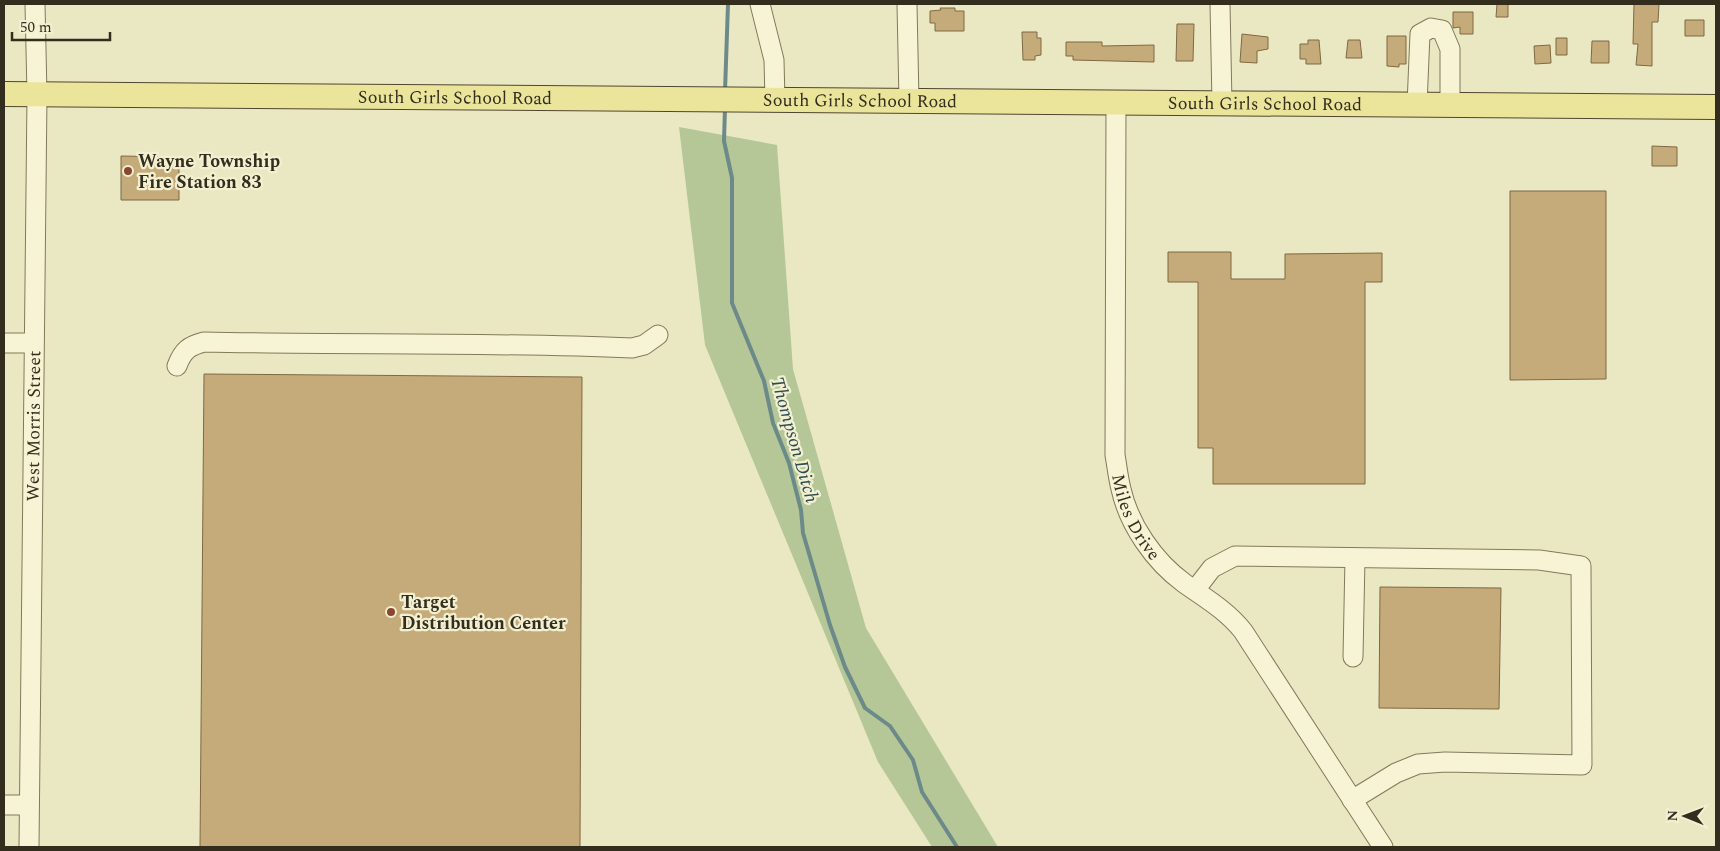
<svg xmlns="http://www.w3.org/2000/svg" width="1720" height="851" font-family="Spectral,serif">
<rect width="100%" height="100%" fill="#eae8c2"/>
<path fill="#b6c797" d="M679,127L777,145L793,369L866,628L998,847H932L878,762L705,345Z"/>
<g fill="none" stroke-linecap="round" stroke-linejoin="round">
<path stroke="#6c8a89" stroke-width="4" d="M725,91L728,4
M725,108L724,141L732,178V303L764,381L773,423L789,463L801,510L803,533L830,625L845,667L865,708L890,726L913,760L922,792L957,847"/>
</g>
<path fill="#c5ab7a" stroke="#7f6942" d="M1497,4H1508V17H1496Z
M1634,4H1659L1658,22H1652V66L1636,65L1638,44H1633Z
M940,8H955V11H964V31H935V23H930V11L941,10Z
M1453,12H1473V34H1460V27L1453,28Z
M1685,20H1704V36H1685Z
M1177,24H1194L1193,61H1176Z
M1022,32H1037V38H1041V55L1035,56V60H1023Z
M1242,34L1268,37V49L1257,51V63L1240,62Z
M1387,36H1406V64H1399V67L1387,66Z
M1556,38H1567V55H1556Z
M1308,40H1319L1321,64H1306V59H1300V44H1308Z
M1348,40H1360L1362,58H1346Z
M1592,41H1609V63H1591Z
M1066,42H1102V46L1154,45V62L1073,60V56H1066Z
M1550,45L1551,63L1535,64L1534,46Z
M1652,146L1677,147V166H1652Z
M121,156L179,157V200H121Z
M1510,191H1606V379L1510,380Z
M1168,252H1231V279H1285V254L1382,253V282H1365V484H1213V448H1198V282H1168Z
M204,374L582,377L580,847H200Z
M1380,587L1501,588L1499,709L1379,708Z"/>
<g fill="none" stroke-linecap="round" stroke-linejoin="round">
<defs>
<g id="minor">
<path d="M760,4L774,60L775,101"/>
<path d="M907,4L909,101"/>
<path d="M1220,4L1222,103"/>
<path id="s1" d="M1116,103L1115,455C1117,466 1118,477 1121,489C1129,525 1154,561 1184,583C1205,598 1226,610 1243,631L1383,847"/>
<path d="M1417,105L1420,34L1431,28L1442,30L1450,49V106"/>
<path d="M4,343H33"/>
<path d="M177,366C183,350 189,346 204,342C347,345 490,342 632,348L644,345L658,335"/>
<path d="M1195,590L1212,568L1235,556L1539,560L1581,566L1582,765L1445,762L1418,764L1396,773L1352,800"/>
<path d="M1353,657L1355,558"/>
<path d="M4,805H29"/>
<path id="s2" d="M29,847L37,95L35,4"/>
</g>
<g id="major">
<path id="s3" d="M4,94L1716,107"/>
</g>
</defs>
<use href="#minor" stroke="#82795a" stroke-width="21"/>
<use href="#major" stroke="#50462f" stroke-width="26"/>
<use href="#minor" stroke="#f6f4d4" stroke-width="19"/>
<use href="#major" stroke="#ebe59c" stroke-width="24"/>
</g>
<g fill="#8c452f" stroke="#f2f0d1" stroke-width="2">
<circle cx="128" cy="171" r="5"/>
<circle cx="391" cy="612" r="5"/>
</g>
<g text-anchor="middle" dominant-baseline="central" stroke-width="4.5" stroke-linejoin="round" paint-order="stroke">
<g font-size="18" fill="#332d1e" stroke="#f2f0d1">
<text stroke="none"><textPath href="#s3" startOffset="451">South Girls School Road</textPath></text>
<text stroke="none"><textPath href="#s3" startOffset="856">South Girls School Road</textPath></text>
<text stroke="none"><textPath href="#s3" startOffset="1261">South Girls School Road</textPath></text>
<text stroke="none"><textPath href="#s2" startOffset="421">West Morris Street</textPath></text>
<text stroke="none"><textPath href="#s1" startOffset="418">Miles Drive</textPath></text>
</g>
<g font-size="18" font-weight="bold" fill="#332d1e" stroke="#f2f0d1" text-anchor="start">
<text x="138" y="161">Wayne Township<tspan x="138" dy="21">Fire Station 83</tspan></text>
<text x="401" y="602">Target<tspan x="401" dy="21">Distribution Center</tspan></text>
</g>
<g font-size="19" font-style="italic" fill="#2e4b52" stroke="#f2f0d1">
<text transform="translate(794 440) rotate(74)">Thompson Ditch</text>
</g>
</g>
<rect width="1720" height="851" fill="none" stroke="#332d1e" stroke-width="10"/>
<g transform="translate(1685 816) rotate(271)" stroke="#f2f0d1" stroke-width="4" paint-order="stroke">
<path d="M0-4L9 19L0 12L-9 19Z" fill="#332d1e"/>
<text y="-8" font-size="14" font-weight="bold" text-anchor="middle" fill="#332d1e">N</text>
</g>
<path d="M12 32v8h98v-8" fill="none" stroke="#332d1e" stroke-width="2.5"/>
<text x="20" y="32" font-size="15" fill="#332d1e" stroke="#f2f0d1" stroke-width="4" paint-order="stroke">50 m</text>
</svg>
